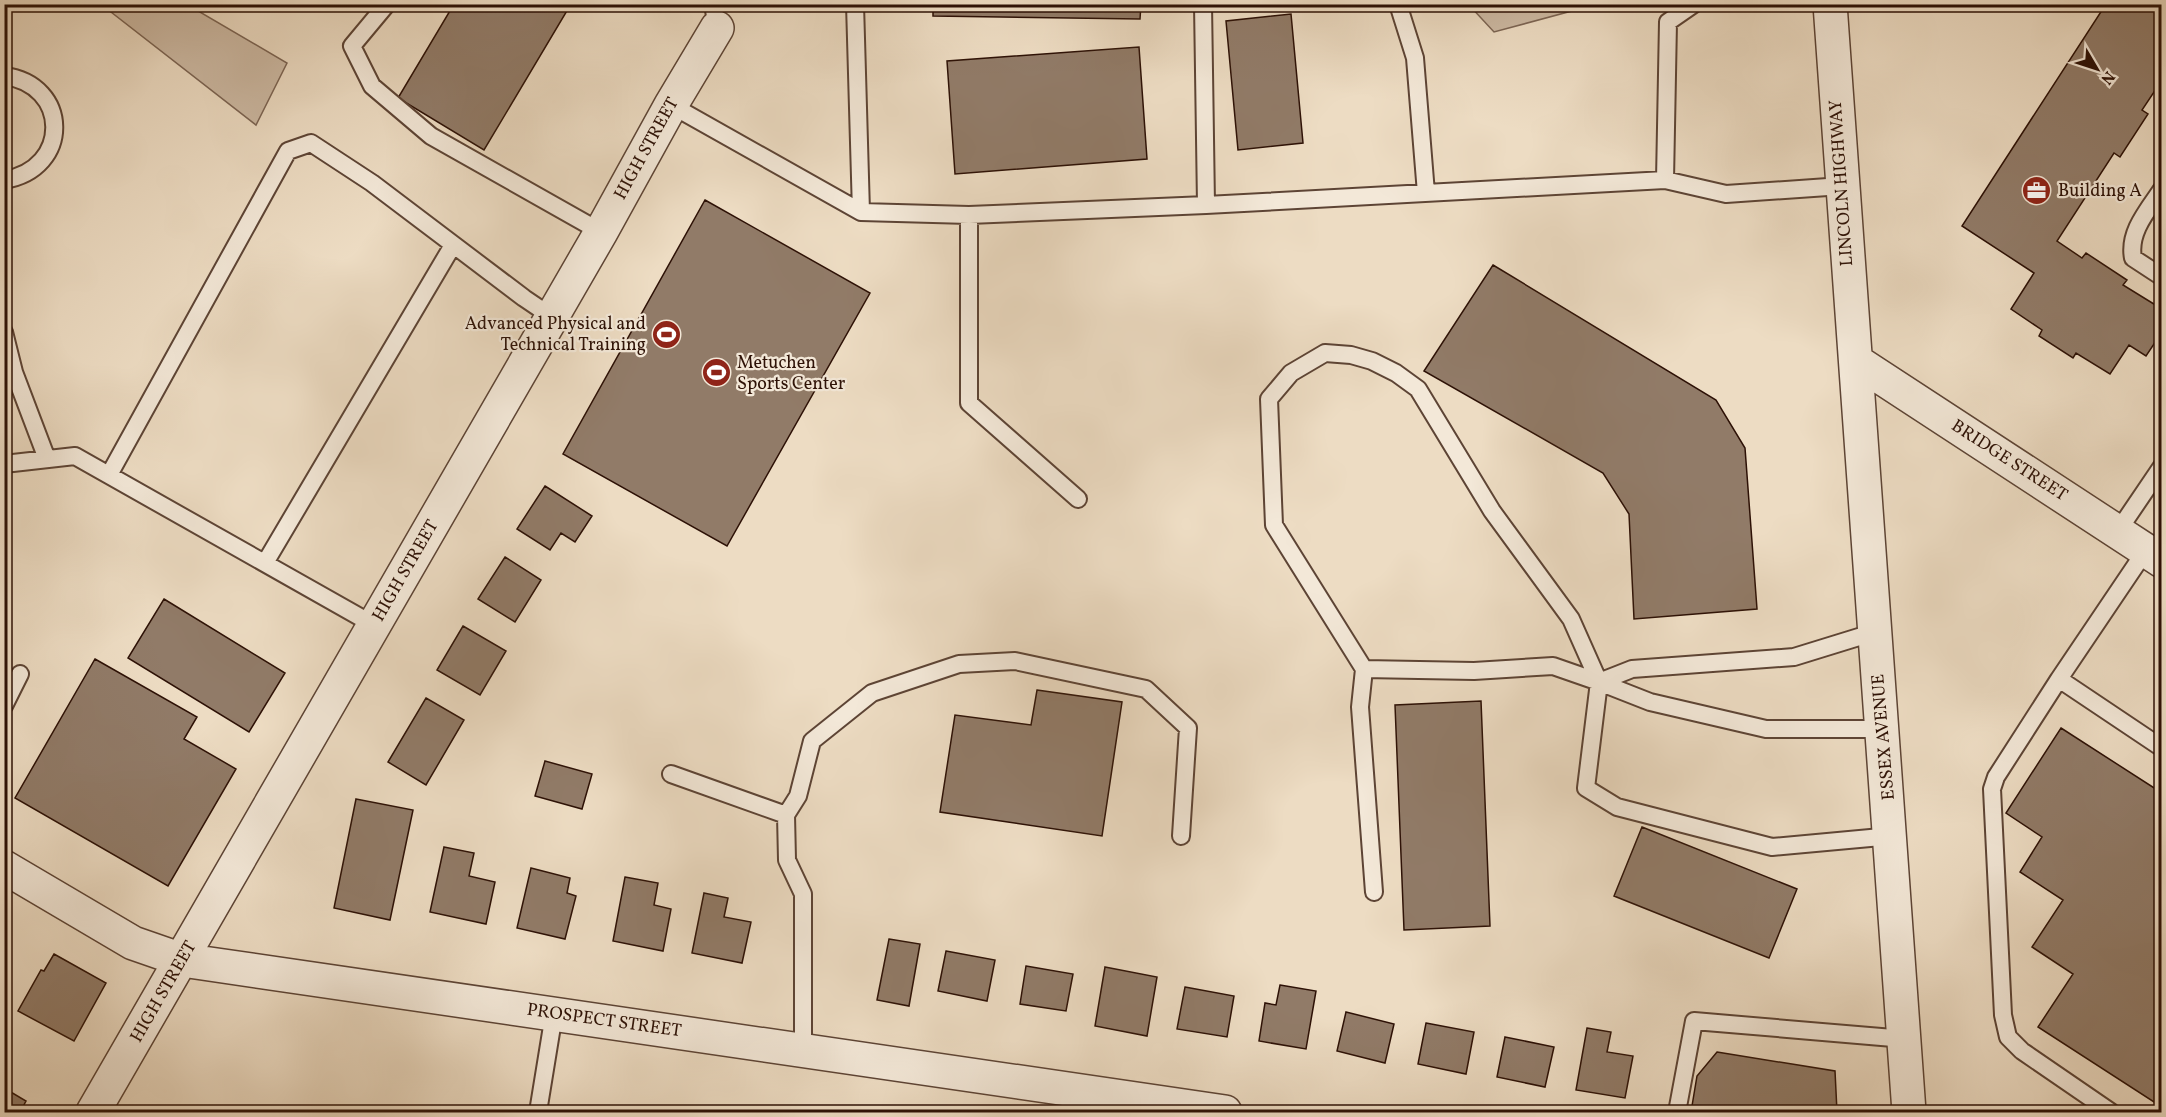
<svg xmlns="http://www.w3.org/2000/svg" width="2166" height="1117" font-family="Vollkorn,serif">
<rect width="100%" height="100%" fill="#eddcc3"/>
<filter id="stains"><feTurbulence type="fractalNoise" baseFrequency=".00333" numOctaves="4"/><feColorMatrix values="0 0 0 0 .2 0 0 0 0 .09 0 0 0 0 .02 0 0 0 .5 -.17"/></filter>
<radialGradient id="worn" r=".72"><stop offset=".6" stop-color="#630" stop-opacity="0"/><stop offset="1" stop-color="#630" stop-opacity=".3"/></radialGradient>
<path fill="#ccb9a3" stroke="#7c6554" stroke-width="1.5" d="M102,5H188L287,63L256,125Z
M1469,5H1594L1494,32Z"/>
<path fill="#917b68" stroke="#2d1106" stroke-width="1.5" d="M454,4H571L484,150L398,98Z
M933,4H1141L1140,19L933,16Z
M2106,4H2162V80L2142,110L2148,114L2120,157L2114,153L2057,241L2082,258L2086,253L2127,280L2123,285L2162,309V332L2146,356L2129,345L2110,374L2076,353L2073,358L2039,336L2042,330L2011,309L2034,273L1962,226Z
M1291,14L1303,143L1238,150L1226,21Z
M1139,47L1147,159L955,174L947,61Z
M705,200L870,293L727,546L563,454Z
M1493,265L1716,400L1745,448L1757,609L1634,619L1629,514L1603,473L1424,371Z
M545,486L592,516L575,542L561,533L550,550L517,529Z
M505,557L541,580L515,622L478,599Z
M164,599L285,673L249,732L128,658Z
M463,626L506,651L480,695L437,670Z
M95,659L197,717L184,739L236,769L168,886L15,798Z
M1037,690L1122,702L1102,836L940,812L955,715L1031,725Z
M426,698L464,720L426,785L388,762Z
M1481,701L1490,926L1404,930L1395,705Z
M2061,728L2162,793V1091L2154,1102L2038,1027L2073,974L2032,947L2063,900L2020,872L2042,837L2006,813Z
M545,761L592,774L582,809L535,796Z
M356,799L413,810L390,920L334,908Z
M1642,827L1797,889L1769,958L1614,896Z
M444,847L474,853L469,876L495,882L486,924L430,912Z
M531,868L570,878L567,893L576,896L565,939L517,928Z
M625,877L658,883L654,905L671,909L663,951L613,941Z
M704,893L728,898L724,917L751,922L742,963L692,953Z
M889,939L920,944L909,1006L877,1000Z
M946,951L995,960L987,1001L938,991Z
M54,954L106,983L74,1041L18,1011L41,970L44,971Z
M1026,966L1073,974L1066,1011L1020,1004Z
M1105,967L1157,977L1147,1036L1095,1026Z
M1280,985L1316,991L1306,1049L1259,1041L1265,1003L1276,1005Z
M1185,987L1234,996L1227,1037L1177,1029Z
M1346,1012L1394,1024L1385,1063L1337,1051Z
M1426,1023L1474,1032L1466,1074L1418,1064Z
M1587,1028L1611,1032L1607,1052L1633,1056L1625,1098L1576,1090Z
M1505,1037L1554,1047L1545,1087L1497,1077Z
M1717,1052L1835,1071L1837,1112H1691L1697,1076Z
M4,1088L26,1101L20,1112H4Z"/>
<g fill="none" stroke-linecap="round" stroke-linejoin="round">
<defs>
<path id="service" d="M387,4L352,46L372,86L431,136L601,232
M713,4L717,28
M855,4L861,212
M1203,4L1206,205
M1398,4L1415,58L1426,193
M4,76C70,84 72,169 4,180
M671,105L861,212L969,215L1206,205L1665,180L1668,22L1694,4
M1665,180L1726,194L1842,186
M2162,189C2148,210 2128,232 2133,258L2162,277
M969,215V403L1078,499
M4,332L14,372L47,459
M4,464L75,456L374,625
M109,475L288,151L311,143L372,183L524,298L552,317
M2118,531L2162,466
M265,563L453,245
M1875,632L1794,657L1632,669L1599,682L1650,702L1766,729H1883
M1364,669L1360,707L1374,892
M2059,679L2146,550
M1599,682L1571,619L1492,511L1418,389L1396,373L1372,361L1351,355L1325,353L1291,373L1269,399L1274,525L1364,669L1474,671L1553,666L1599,682L1586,788L1617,807L1772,847L1892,836
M4,706L20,674
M671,774L786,815
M803,1050V894L787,860L786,815L798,796L812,741L872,693L959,664L1015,661L1146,689L1188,728L1181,836
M538,1112L554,1014
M1677,1112L1694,1021L1905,1039
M2111,1112L2022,1051L2008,1037L2003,1015L1992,789L1996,777L2059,679L2162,748"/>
<path id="minor" d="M4,867L133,943L182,960L1225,1112
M93,1112L601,232L671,105L717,28"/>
<path id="tertiary" d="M1830,4C1854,374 1886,743 1909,1112
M1856,361L2162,561"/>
</defs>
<use href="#service" stroke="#5d4435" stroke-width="20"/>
<use href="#minor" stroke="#5d4435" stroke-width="36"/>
<use href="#tertiary" stroke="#5d4435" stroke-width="36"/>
<use href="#service" stroke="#f3e8d8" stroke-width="16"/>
<use href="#minor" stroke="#f3e8d8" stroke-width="33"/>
<use href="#tertiary" stroke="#f3e8d8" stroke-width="33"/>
</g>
<defs>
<symbol id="office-disc" viewBox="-11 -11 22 22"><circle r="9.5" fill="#8f2418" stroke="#f3e8d8"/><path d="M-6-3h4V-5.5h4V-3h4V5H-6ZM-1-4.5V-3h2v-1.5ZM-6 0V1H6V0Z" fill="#fff"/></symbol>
<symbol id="stadium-disc" viewBox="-11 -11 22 22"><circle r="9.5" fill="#8f2418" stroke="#f3e8d8"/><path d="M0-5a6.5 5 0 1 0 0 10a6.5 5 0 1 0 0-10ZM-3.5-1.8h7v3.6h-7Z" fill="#fff"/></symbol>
</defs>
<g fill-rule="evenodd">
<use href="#office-disc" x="2020" y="174" width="33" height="33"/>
<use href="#stadium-disc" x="650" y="318" width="33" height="33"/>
<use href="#stadium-disc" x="700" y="356" width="33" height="33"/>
</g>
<g text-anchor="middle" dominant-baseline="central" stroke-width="4.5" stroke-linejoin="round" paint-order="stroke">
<g font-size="18" fill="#2d1106" stroke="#f3e8d8">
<text transform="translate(647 149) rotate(-61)">HIGH STREET</text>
<text transform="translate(1842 183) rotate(-94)">LINCOLN HIGHWAY</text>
<text transform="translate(2009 461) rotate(33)">BRIDGE STREET</text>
<text transform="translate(406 571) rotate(-60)">HIGH STREET</text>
<text transform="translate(1884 737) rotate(-95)">ESSEX AVENUE</text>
<text transform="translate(164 992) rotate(-60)">HIGH STREET</text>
<text transform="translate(604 1021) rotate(8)">PROSPECT STREET</text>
</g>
<g font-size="18" fill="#2d1106" stroke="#f3e8d8" text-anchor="start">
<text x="2058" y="191">Building A</text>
<text x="646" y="324" text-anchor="end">Advanced Physical and<tspan x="646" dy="21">Technical Training</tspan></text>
<text x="737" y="363">Metuchen<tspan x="737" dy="21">Sports Center</tspan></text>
</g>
</g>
<rect width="2166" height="1117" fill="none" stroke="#eddcc3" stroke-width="24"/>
<rect x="6" y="6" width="2154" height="1105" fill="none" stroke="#2d1106" stroke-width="3"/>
<rect x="12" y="12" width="2142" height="1093" fill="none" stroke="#2d1106" stroke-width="1.5"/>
<g transform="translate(2097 69) rotate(129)" stroke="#f3e8d8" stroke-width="4.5" paint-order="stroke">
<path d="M0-4.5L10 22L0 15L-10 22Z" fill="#2d1106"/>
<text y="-9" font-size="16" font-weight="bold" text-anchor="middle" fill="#2d1106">N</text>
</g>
<rect width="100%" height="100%" filter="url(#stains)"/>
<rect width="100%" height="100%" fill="url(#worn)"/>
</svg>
